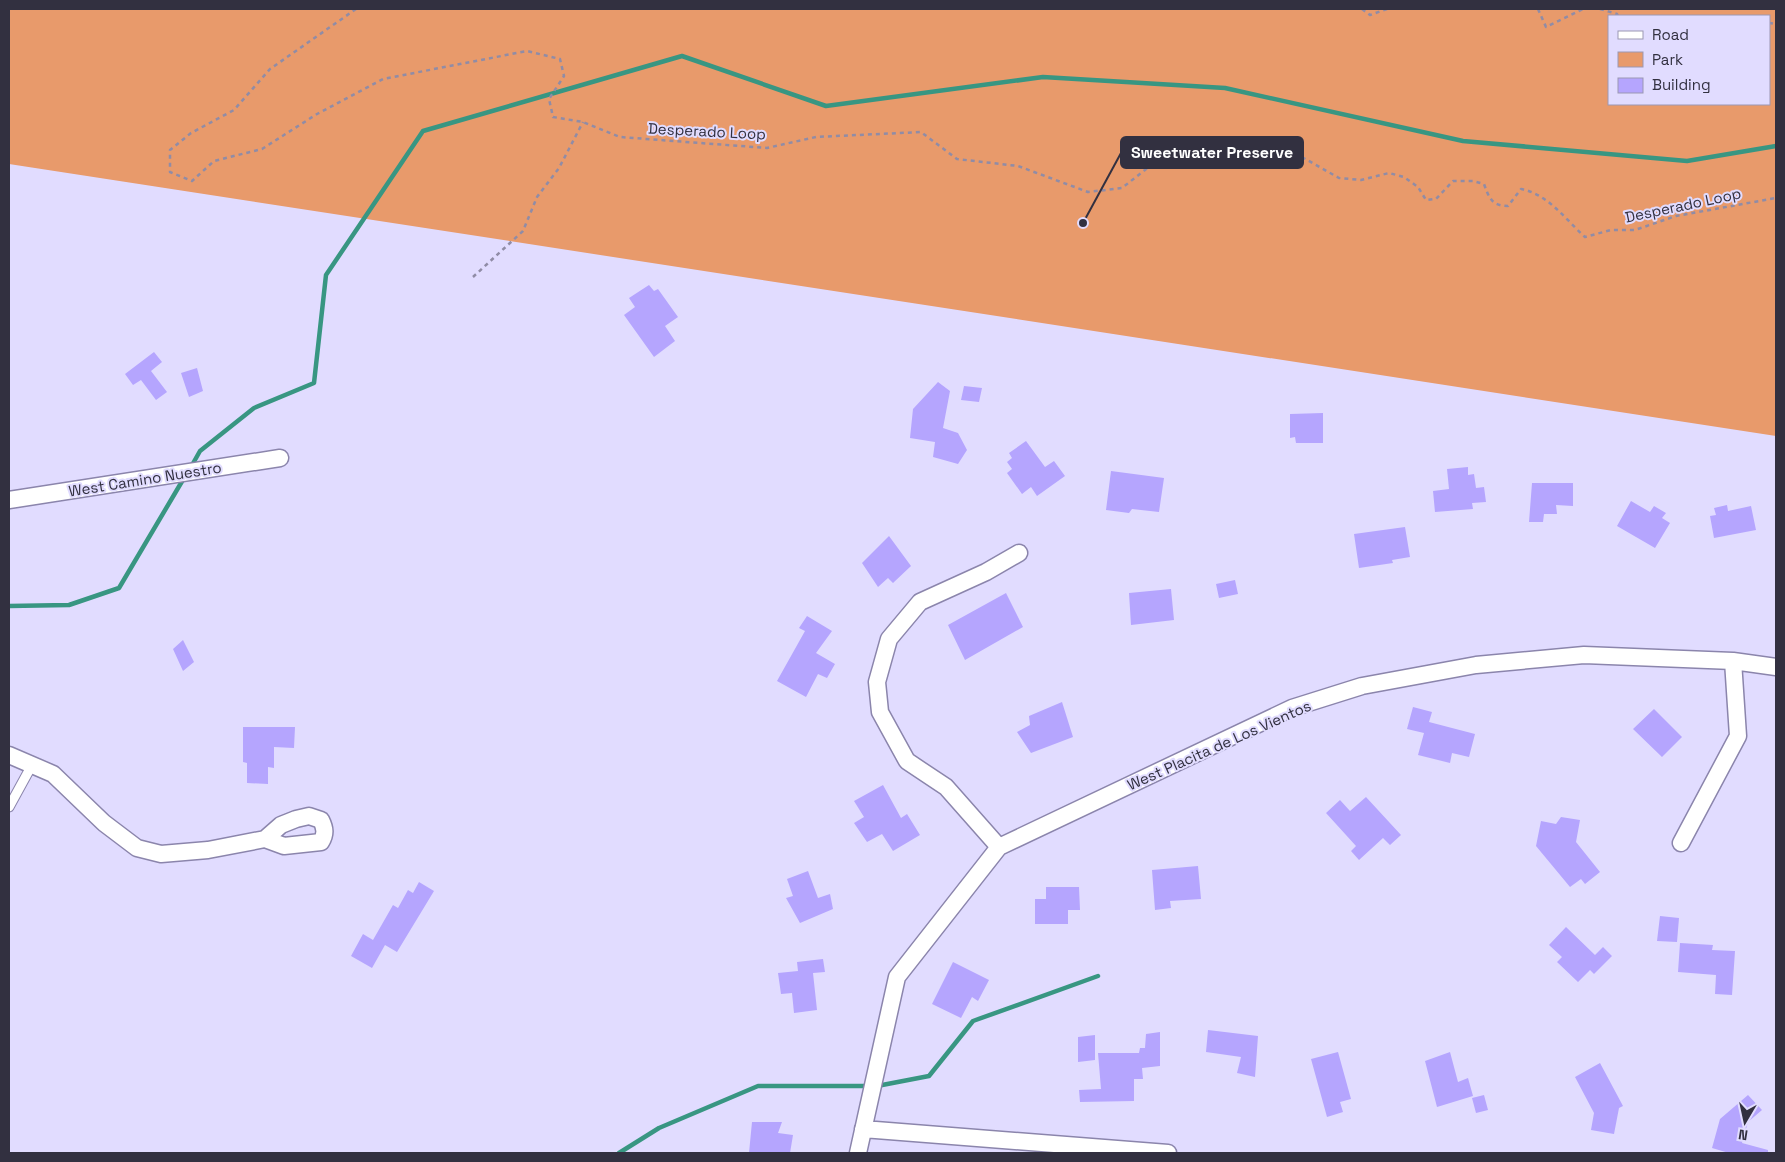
<svg xmlns="http://www.w3.org/2000/svg" width="1785" height="1162" font-family="'Space Grotesk',sans-serif">
<rect width="100%" height="100%" fill="#e1dcff"/>
<path fill="#e89a6b" fill-rule="evenodd" d="M9,9H1776V436L9,164ZM1609,16H1769V104H1609Z"/>
<g fill="none" stroke-linecap="round" stroke-linejoin="round">
<path stroke="#389682" stroke-width="4.5" d="M191,467L200,451L254,408L314,383L326,275L423,131L682,56L826,106L1043,77L1225,88L1463,141L1687,161L1776,146
M9,606L69,605L119,588L184,478
M877,1086L929,1076L973,1021L1098,976
M619,1153L659,1128L758,1086H869"/>
</g>
<path fill="#b5a5fe" d="M649,285L654,291L658,289L678,317L665,326L675,341L654,357L624,315L635,307L629,298Z
M154,352L162,362L151,371L167,392L156,400L141,380L133,385L125,374Z
M197,368L203,391L189,397L181,373Z
M938,382L950,391L943,428L958,433L967,450L958,464L933,457L935,442L910,438L913,409Z
M964,386L982,388L979,402L961,400Z
M1323,413V443H1296L1295,437L1290,438V414Z
M1026,441L1045,467L1054,461L1065,476L1037,496L1031,487L1022,494L1007,473L1012,469L1007,462L1012,458L1009,453Z
M1468,467V475L1474,474L1476,488L1484,487L1486,502L1472,503L1473,509L1435,512L1433,491L1449,489L1447,469Z
M1111,471L1164,478L1159,512L1132,509L1129,513L1106,510Z
M1532,483H1573V506L1556,505L1557,514H1544L1543,522H1529Z
M1631,501L1650,512L1654,506L1666,513L1662,518L1670,523L1655,548L1617,526Z
M1727,505L1728,511L1751,506L1756,530L1714,538L1710,516L1716,515L1714,508Z
M1405,527L1410,557L1392,560L1393,563L1359,568L1354,534Z
M889,536L911,566L893,583L888,578L878,587L862,563Z
M1235,580L1238,594L1219,598L1216,584Z
M1171,589L1174,620L1131,625L1129,593Z
M1006,593L1023,627L965,660L948,625Z
M807,616L832,631L816,653L835,664L827,678L818,674L806,697L777,681L805,631L799,628Z
M183,640L194,662L183,671L173,649Z
M1062,702L1073,737L1031,753L1017,732L1030,725L1029,716Z
M1413,707L1432,712L1429,722L1475,734L1469,757L1452,753L1450,763L1418,755L1424,733L1407,729Z
M1654,709L1682,737L1662,757L1633,729Z
M243,727H295L294,748L274,747V768L268,767V784L247,783V763L243,762Z
M883,785L901,818L907,814L920,835L893,851L882,834L867,842L854,823L864,817L854,801Z
M1366,797L1401,835L1390,845L1383,838L1359,860L1351,851L1356,846L1326,813L1340,800L1350,811Z
M1561,817L1580,820L1576,842L1600,872L1585,884L1581,879L1570,887L1536,846L1541,821L1556,824Z
M1198,866L1201,899L1170,901L1171,908L1155,910L1152,870Z
M808,871L818,898L830,894L833,909L800,923L786,898L793,896L787,879Z
M419,882L434,891L397,952L385,945L372,968L351,956L363,934L373,940L393,905L398,908L408,890L413,893Z
M1046,887H1079L1080,910H1068V924H1035V899H1046Z
M1660,916L1679,918L1677,942L1657,941Z
M1566,927L1595,955L1603,947L1612,956L1594,974L1590,970L1578,982L1557,962L1562,957L1549,945Z
M1680,943L1713,945L1712,950L1735,951L1732,995L1715,994L1716,975L1678,972Z
M823,959L825,972L813,973L817,1010L794,1013L792,993L781,994L778,973L798,971L797,962Z
M953,962L989,980L978,1001L972,997L961,1018L932,1004Z
M1208,1030L1258,1036L1255,1077L1237,1073L1241,1057L1206,1052Z
M1160,1032V1066L1142,1068L1143,1079H1134V1101L1080,1102L1079,1090L1101,1089L1098,1053H1139L1140,1048H1145L1146,1034Z
M1095,1035V1060L1078,1062V1037Z
M1338,1052L1351,1099L1340,1102L1343,1112L1327,1117L1311,1059Z
M1450,1052L1458,1082L1468,1078L1473,1096L1437,1107L1425,1061Z
M1600,1063L1623,1106L1619,1108L1614,1134L1591,1130L1594,1113L1575,1077Z
M1484,1095L1488,1110L1476,1113L1472,1098Z
M1748,1095L1762,1110L1748,1122L1742,1143L1768,1150V1153H1729L1712,1148L1720,1119Z
M752,1122H782L778,1133L793,1135L790,1153H749Z"/>
<g fill="none" stroke-linecap="round" stroke-linejoin="round">
<defs>
<path id="service" d="M9,807L32,765"/>
<path id="minor" d="M9,500L280,458
M9,755L53,774L104,823L137,848L161,854L208,850L265,839L281,825L296,819L309,816L321,820C325,828 326,834 321,842L284,846L265,839
M1681,843L1738,736L1733,661
M999,847L946,787L907,761L880,712L877,682L889,639L920,602L986,572L1019,553
M863,1129L1168,1153
M858,1153L897,977L999,847L1292,708L1362,686L1476,665L1584,655L1733,661L1776,667"/>
</defs>
<use href="#service" stroke="#8b85ac" stroke-width="11"/>
<use href="#minor" stroke="#8b85ac" stroke-width="19"/>
<path stroke="#908ca6" stroke-width="2.5" stroke-dasharray="4 4" stroke-linecap="butt" d="M356,9L270,69L234,110L191,133L170,150V172L192,181L214,161L262,149L317,114L383,79L527,51L560,59L564,76L549,99L553,117L583,122L620,137L767,148L816,137L921,132L957,159L1018,166L1088,192L1122,188L1164,155L1202,160L1216,157L1248,146L1293,152L1339,178L1361,180L1389,173L1404,177L1418,187L1426,200L1436,199L1453,181H1473L1484,184C1489,198 1492,206 1508,206L1521,189C1548,194 1565,219 1585,237L1611,230H1635L1676,216L1776,198
M1362,9L1370,15L1387,9
M1538,9L1546,27L1583,9
M1600,9L1617,14L1618,16
M1769,23L1776,24
M473,277L523,231L537,197L559,168L583,122"/>
<use href="#service" stroke="#fff" stroke-width="9"/>
<use href="#minor" stroke="#fff" stroke-width="16"/>
</g>
<g text-anchor="middle" dominant-baseline="central" stroke-width="4" stroke-linejoin="round" paint-order="stroke">
<g font-size="15" fill="#323040" stroke="#e1dcff">
<text transform="translate(707 131) rotate(3)">Desperado Loop</text>
<text transform="translate(1683 205) rotate(-12)">Desperado Loop</text>
<text transform="translate(145 479) rotate(-9)">West Camino Nuestro</text>
<text transform="translate(1219 745) rotate(-24)">West Placita de Los Vientos</text>
</g>
</g>
<path fill="none" stroke="#323040" stroke-width="2" d="M1083 223L1121 153"/>
<circle fill="#323040" stroke="#e1dcff" stroke-width="2" cx="1083" cy="223" r="5"/>
<rect fill="#323040" stroke="#323040" stroke-width="2" x="1121" y="137" width="182" height="31" rx="5"/>
<g font-size="16" text-anchor="middle" font-weight="bold" fill="#fff">
<text x="1212" y="158">Sweetwater Preserve</text>
</g>
<rect width="1785" height="1162" fill="none" stroke="#323040" stroke-width="20"/>
<rect x="1608" y="15" width="162" height="90" fill="#e1dcff" stroke="#9b97b3"/>
<rect x="1618" y="31" width="25" height="8" fill="#ffffff" stroke="#9b97b3"/>
<text x="1652" y="40" font-size="15" fill="#323040">Road</text>
<rect x="1618" y="52" width="25" height="15" fill="#e89a6b" stroke="#9b97b3"/>
<text x="1652" y="65" font-size="15" fill="#323040">Park</text>
<rect x="1618" y="78" width="25" height="15" fill="#b5a5fe" stroke="#9b97b3"/>
<text x="1652" y="90" font-size="15" fill="#323040">Building</text>
<g transform="translate(1745 1122) rotate(189)" stroke="#e1dcff" stroke-width="4" paint-order="stroke">
<path d="M0-4L9 19L0 12L-9 19Z" fill="#323040"/>
<text y="-8" font-size="14" font-weight="bold" text-anchor="middle" fill="#323040">N</text>
</g>
</svg>
